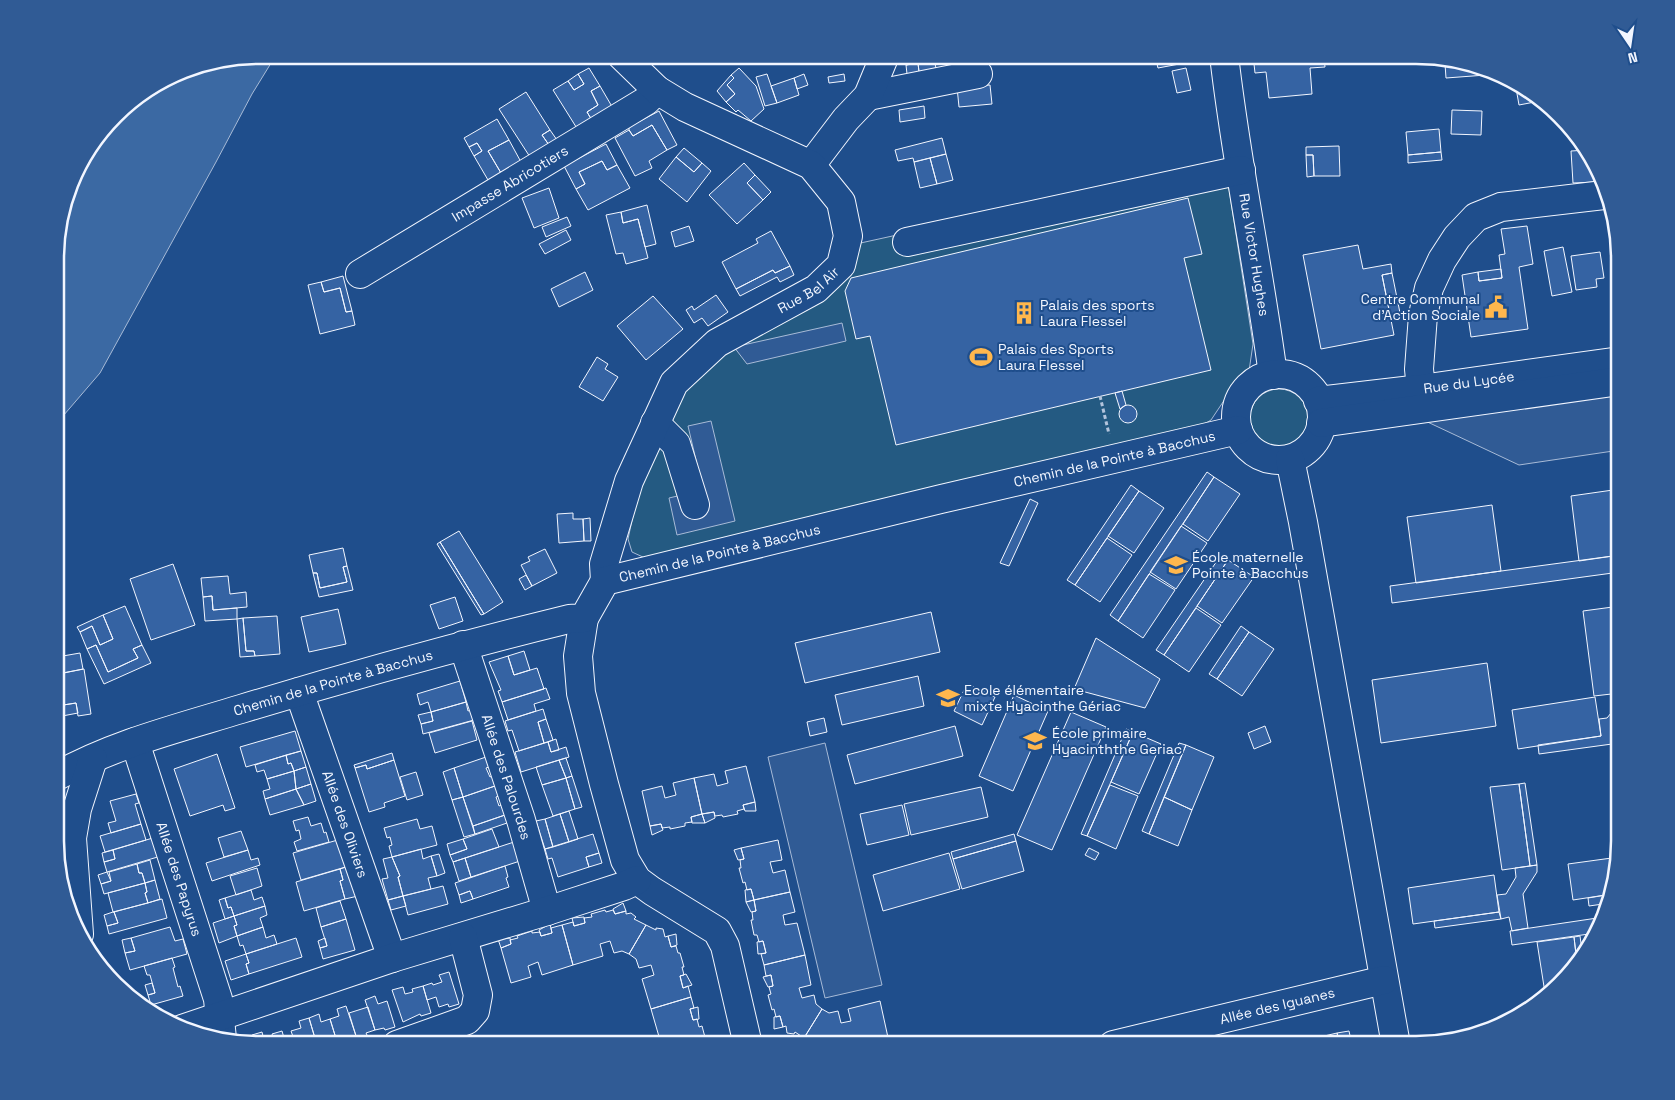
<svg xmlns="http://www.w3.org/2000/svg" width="1675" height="1100" font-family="'Space Grotesk',sans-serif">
<rect width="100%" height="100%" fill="#1f4e8c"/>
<path fill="#245a82" stroke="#a8bbd7" d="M1225,163L1253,344L1249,371L1229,393L1211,420L1194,430L645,558L632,552L628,539L639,488L690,377L856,244Z
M1250 418a29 29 0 1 1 58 0a29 29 0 1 1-58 0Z"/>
<path fill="#305b95" stroke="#a8bbd7" d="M842,323L846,341L747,364L734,347Z
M1620,389V450L1519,465L1419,418Z
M711,421L735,521L677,535L669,498L703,490L688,426Z
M825,743L882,985L825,998L768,757Z"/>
<path fill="#3b69a3" stroke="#a8bbd7" d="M258,55H276L252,94L216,162L100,373L57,423V232L76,168L124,106L181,70Z"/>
<path fill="#3563a3" stroke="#f2f6ff" d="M543,55H566L567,58L546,64Z
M903,55H933L936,68L919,72L918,63L906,65Z
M947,55H968L969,65L950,68Z
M968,55H996V60L969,65Z
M1189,55L1190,62L1158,68L1155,56Z
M1253,55H1324L1325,67L1310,68L1312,94L1269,98L1266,72L1255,73Z
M1462,62L1485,68L1486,75L1446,78L1445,64Z
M918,63L919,72L907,74L906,65Z
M589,68L600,86L591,91L598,105L587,112L593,122L578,130L553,90L568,81L574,90L584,84L578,74Z
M739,68L756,86L764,109L751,121L738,110L736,112L726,102L735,94L727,85L734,78L731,75Z
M1186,68L1191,90L1177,93L1172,71Z
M578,74L584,84L574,90L568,81Z
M767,74L777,103L765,106L756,77Z
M804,74L808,85L797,89L794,78Z
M844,74L845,81L829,83L828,77Z
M731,75L734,78L727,85L735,94L726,102L717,91Z
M794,78L799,95L777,103L771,86Z
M990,85L992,104L959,107L957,87Z
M600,86L614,110L593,122L587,112L598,105L591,91Z
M1524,87L1530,89L1540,101L1519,105L1516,88Z
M526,92L550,130L542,135L549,145L530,157L499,109Z
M924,106L925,118L900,122L899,110Z
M1452,110L1482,111L1481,135L1451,134Z
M659,111L677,145L667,150L652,125L633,136L629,130V127Z
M497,119L509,140L488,151L501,173L488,180L474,156L482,151L477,143L469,147L464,138Z
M652,125L667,150L649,161L652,168L635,176L615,138L629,130L633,136Z
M1439,129L1441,152L1408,155L1406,132Z
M550,130L557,140L549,145L542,135Z
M942,138L946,154L914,162L913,158L898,161L895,150Z
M509,140L521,162L501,173L488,151Z
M477,143L482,151L474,156L469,147Z
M606,144L617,165L607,170L602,161L579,172L585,184L576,189L564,166Z
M1339,146L1340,176H1314L1313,155H1306V147Z
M684,148L702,163L694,172L676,157Z
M1587,150L1593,157L1595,163V182L1573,183L1571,151Z
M1441,152L1442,160L1408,163V155Z
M946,154L953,180L937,184L930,158Z
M1306,155H1313L1314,176L1307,177Z
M676,157L694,172L702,163L711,171L687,202L659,179Z
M930,158L937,184L920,188L914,162Z
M602,161L607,170L617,165L630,188L588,210L576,189L585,184L579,172Z
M744,163L755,175L747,183L763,200L737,224L709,195Z
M755,175L771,192L763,200L747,183Z
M549,188L559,218L534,228L522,198Z
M1188,198L1202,254L1184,258L1211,370L896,445L870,336L856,339L845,291L851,278Z
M647,205L656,244L645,247L638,219L623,223L621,212Z
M621,212L623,223L638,219L648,258L626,264L623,253L616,254L606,215Z
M567,217L571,226L546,237L542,227Z
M689,226L694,241L675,247L671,232Z
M1527,226L1533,264L1519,267L1528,329L1471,337L1462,275L1478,272L1479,281L1502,278L1499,255L1505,254L1501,229Z
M566,230L571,240L545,254L539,244Z
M771,231L790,266L775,273L773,270L736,289L722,262L758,243L756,239Z
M1358,245L1363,269L1391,264L1392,273L1382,275L1394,335L1321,349L1303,255Z
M1563,247L1572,292L1552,296L1544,251Z
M1600,252L1604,278L1596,279L1597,287L1576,290L1571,256Z
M790,266L794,275L780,282L777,277L740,296L736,289L773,270L775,273Z
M1501,269L1502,278L1479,281L1478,272Z
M585,272L593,290L559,307L551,289Z
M1392,273L1401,318L1391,319L1382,275Z
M343,276L352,311L346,312L340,288L324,292L321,282Z
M321,282L324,292L340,288L346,312L352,311L355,325L320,334L308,285Z
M716,295L728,312L708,326L702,318L694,323L686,310L692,306L694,310Z
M653,296L683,329L646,360L617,326Z
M597,357L608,364L605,369L618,377L603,401L579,387Z
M1122,391L1126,405L1120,409L1115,393Z
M1119 414a9 9 0 1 1 18 0a9 9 0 1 1-18 0Z
M1207,472L1214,477L1118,621L1110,615Z
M1214,477L1240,494L1208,541L1183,524Z
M1131,485L1139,491L1075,585L1067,580Z
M1620,489V555L1579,561L1571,496Z
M1139,491L1164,508L1134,553L1108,536Z
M1030,499L1038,503L1009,566L1000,563Z
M1492,505L1501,571L1416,583L1407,517Z
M573,513V519H583L584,541L559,543L557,514Z
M590,518L591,541H584L583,519Z
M1181,526L1207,543L1176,589L1150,572Z
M459,531L503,602L484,614L440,542Z
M1107,538L1132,555L1100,602L1075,585Z
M440,542L484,614L481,615L437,544Z
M343,548L347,566L343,567L347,582L320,588L317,573H313L309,555Z
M545,549L557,573L532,586L521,565L530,561L528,557Z
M1221,555L1228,560L1164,655L1156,650Z
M1620,555V572L1392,603L1390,586Z
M1228,560L1254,577L1222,623L1197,606Z
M173,564L195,625L151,640L130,579Z
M347,566L353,590L319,597L313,573H317L320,588L347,582L343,567Z
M1149,574L1175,590L1143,638L1118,621Z
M526,575L532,586L525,590L519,579Z
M228,576L230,594L246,592L247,607L213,610L212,596L203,597L201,578Z
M212,596L213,610L237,608V619L205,621L203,597Z
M455,597L463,621L439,629L430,605Z
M125,606L142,645L133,649L138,658L108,672L96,645L87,649L80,632L92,626L100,645L113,639L103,615Z
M1620,606V693L1594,696L1583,611Z
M1196,608L1221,625L1189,672L1164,655Z
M338,609L346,644L309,652L301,617Z
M931,612L940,652L805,683L795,643Z
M103,615L113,639L100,645L92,626L80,632L77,627Z
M277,616L280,654L255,656L254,651H246L243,618Z
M243,618L246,651H254L255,656L240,657L237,619Z
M1241,626L1249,632L1217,679L1209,674Z
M1249,632L1274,649L1242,696L1217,679Z
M1096,638L1160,679L1145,708L1074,689Z
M96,645L108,672L138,658L133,649L142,645L151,663L104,684L87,649Z
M524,651L530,670L514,675L508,656Z
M80,653L83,669L59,674L57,657Z
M508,656L514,675L537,668L544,689L502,702L498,691L501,690L489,662Z
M1487,663L1496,726L1381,743L1372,680Z
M84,669L91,714L78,716L76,703L57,706V674Z
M918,676L924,706L842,725L835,695Z
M460,681L466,702L431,712L428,702L420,705L417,694Z
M967,684L995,697L982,725L954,711Z
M546,688L550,699L534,704L536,711L508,720L502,702Z
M1014,695L1048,711L1013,791L979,776Z
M1595,697L1601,736L1518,749L1512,710Z
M466,702L468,711L471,710L474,720L423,734L421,724L433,721L431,712Z
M1620,702V756L1614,757L1612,744L1539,754L1538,745L1601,736L1599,719L1607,718Z
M76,703L78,713L57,717V706Z
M543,709L546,719L538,722L544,743L519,751L512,730L508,731L505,721Z
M431,712L433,721L421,724L418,715Z
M1071,712L1106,727L1052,850L1017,835Z
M824,718L827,732L810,736L807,722Z
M546,719L553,740L544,743L538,722Z
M472,721L477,740L435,753L429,733Z
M955,726L963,756L855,784L847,755Z
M1265,726L1271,742L1254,749L1248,733Z
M1126,729L1133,732L1087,836L1081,834Z
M295,731L301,751L246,767L240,747Z
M1133,732L1161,744L1139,794L1111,782Z
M556,739L559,750L551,752L548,742Z
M548,742L551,752L566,747L569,757L521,772L515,752Z
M1179,743L1186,745L1149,834L1142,831Z
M1186,745L1214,757L1192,810L1164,797Z
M301,751L306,767L294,771L291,763L288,764L286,755Z
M392,753L394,760L367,769L366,765L355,768L354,765Z
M217,754L235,808L225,811L223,805L190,816L174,769Z
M286,755L288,764L291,763L294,771L267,779L264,770L257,772L255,765Z
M1620,756V770L1615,771L1613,757Z
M486,757L489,767L486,768L490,777L492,776L495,786L463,797L454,768Z
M566,758L572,776L566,778L559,760Z
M394,760L405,796L384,803L385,807L369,812L355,768L366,765L367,769Z
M559,760L566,778L542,785L536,767Z
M746,766L755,802L743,805L744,809L737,811L738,814L723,817L722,815L715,816L714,812L702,814L694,778L714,774L717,786L728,783L725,771Z
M306,767L311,784L296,789L294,771Z
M454,768L463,797L452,800L443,772Z
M294,771L296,789L265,799L263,791L270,789L267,779Z
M416,772L423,795L407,800L400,777Z
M572,776L582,807L575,809L566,778Z
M566,778L575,809L553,816L542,785Z
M694,778L702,814L691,817L692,822L685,823V826L670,829V827L662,828L661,824L650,826L642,791L662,786L665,798L676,795L673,783Z
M1525,783L1537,865L1530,866L1519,784Z
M311,784L316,801L304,805L296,789Z
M1519,784L1530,866L1502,870L1490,787Z
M1110,785L1138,796L1116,849L1087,836Z
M495,786L499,796L496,797L499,806L501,805L505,815L473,826L463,797Z
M981,787L988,817L911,835L904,804Z
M296,789L304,805L270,815L265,799Z
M136,794L139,803L135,804L141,824L111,833L108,823L116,821L110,801Z
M463,797L475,834L464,837L452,800Z
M1164,797L1192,810L1178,846L1149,834Z
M755,802L756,811H745L743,805Z
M902,805L909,835L867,845L860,814Z
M569,811L578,839L569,842L560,814Z
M714,812L715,818L705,823L702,814Z
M560,814L569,842L553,847L545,819Z
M702,814L705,823H692L691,817Z
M505,815L507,823L475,834L473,826Z
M308,817L311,826L321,823L324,833L326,832L329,842L297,851L294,842L301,839L299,830L296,831L293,821Z
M417,819L420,829L432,826L437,845L392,857L389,846L392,845L390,837L387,838L384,828Z
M545,819L553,847L545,849L536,821Z
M141,824L146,840L105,852L100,836Z
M661,824L663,830L652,835L650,826Z
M492,829L499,847L453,862L450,855L467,849L463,839Z
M241,831L248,850L224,857L218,838Z
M593,834L599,853L586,857L589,867L558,877L552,858L548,859L545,849Z
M1014,834L1016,841L953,859L951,852Z
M156,837L161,856L107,872L104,862L115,859L113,850Z
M341,839L349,866L301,880L293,853Z
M463,839L467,849L450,855L447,844Z
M778,840L782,860L770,862L773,873L785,870L790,892L754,900L751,889L747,890L745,882L743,883L739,868H741L740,860L744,859L741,848Z
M1016,841L1024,871L962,889L953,859Z
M514,842L520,861L471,877L465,858Z
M741,848L744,859L738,860L734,850Z
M1089,848L1099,853L1095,860L1085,855Z
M421,849L423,859L431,856L437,876L428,878L431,889L403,896L398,877L400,876L392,857Z
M113,850L115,859L104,862L102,853Z
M248,850L251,860L258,858L260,865L212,881L206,863Z
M599,853L602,863L589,867L586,857Z
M949,853L960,889L883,911L873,875Z
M439,854L445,873L437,876L431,856Z
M392,857L400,876L398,877L403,896L388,900L382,879L388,878L383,859Z
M1619,857L1612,894L1573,900L1568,864Z
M465,858L471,877L459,881L453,862Z
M150,860L155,880L145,883L142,873H139L137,864Z
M137,864L139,873H142L145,883L104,894L101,884L111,881L109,872Z
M1537,865V872L1523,894L1528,928L1512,931L1509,917L1501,919L1497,895L1506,894L1516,877L1515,868Z
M349,866L358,896L345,899L340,881L343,880L340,869Z
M505,866L508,877L506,878L509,887L473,899L470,891L459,895L455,883Z
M257,868L262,886L236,895L230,876Z
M340,869L343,880L340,881L345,899L304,911L296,882Z
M107,872L111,881L101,884L98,875Z
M1494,875L1499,912L1413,924L1408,888Z
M155,880L160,899L148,903L145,893L147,892L145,883Z
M145,883L147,892L145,893L148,903L113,912L108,893Z
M443,886L448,904L408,915L403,896Z
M751,889L754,900L746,902L745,890Z
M251,890L254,900L262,897L265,906L234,916L231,907L228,908L225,898Z
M470,891L473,899L461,903L459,895Z
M790,892L795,912L783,915L785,925L797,923L805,955L764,965L761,954L766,953L763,941L759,942L757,935H754L751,920H753L752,912L756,911L754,900Z
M1612,894L1610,903L1589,906L1588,898Z
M403,896L406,906L391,910L388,900Z
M225,898L228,908L231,907L234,916L225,919L219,900Z
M162,899L167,918L109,934L107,926L118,923L114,912Z
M754,900L756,911L751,912L746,902Z
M340,901L346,919L321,927L316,908Z
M623,903L626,911L615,914L613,909Z
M265,906L267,915L260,918L263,927L237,936L234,926L237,925L234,916Z
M605,910L606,912L613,910L615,914L626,911V914L631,913L636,917L634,919L646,925L629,954L622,951L614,953L610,941L600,944L603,956L573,965L562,925L573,922L574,926L585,923L584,918L592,917L591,914Z
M113,912H114L118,923L107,926L104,915Z
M1499,912L1501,919L1435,928L1434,921Z
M234,916L237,925L234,926L237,936L219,943L213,923Z
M584,917L585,923L574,926L572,918Z
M1604,917L1596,933L1512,945L1510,931Z
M346,919L355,950L323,959L320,948L327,946L321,927Z
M550,924L552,933L541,936L539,930Z
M562,925L573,965L542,975L538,962L528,966L531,977L511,983L501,948L511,944L510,940L518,938L517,936L532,931V933L540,932L541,936L552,933L551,928Z
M646,925L656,930V928L663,929L665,937L668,936L671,947L676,946L678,953H680L684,967H682L684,975L680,976L683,988L688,986L691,997L651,1009L642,979L654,975L651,965L639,968L636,959L629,954Z
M170,927L175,941L183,939L187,954L130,970L125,953L135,951L131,938Z
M263,927L266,938L274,935L277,944L246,954L243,945L240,946L237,936Z
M676,934L677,945L671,947L668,936Z
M1580,936L1583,958L1577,963L1574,937Z
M1574,937L1577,963L1545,993L1537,942Z
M131,938L135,951L125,953L122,940Z
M296,938L302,957L249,974L246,964L249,963L246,954Z
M325,938L327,946L320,948L318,941Z
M510,938L511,944L501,948L498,939Z
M763,941L766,953L758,954L757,942Z
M246,954L249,963L246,964L249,974L231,980L225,961Z
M805,955L811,985L799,988L802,998L814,995L816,1004L822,1009L804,1038L795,1032L794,1034L787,1033L786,1026L783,1027L780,1016L776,1017L774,1009L772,1010L768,995L771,994L769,987L773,986L771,975L766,976L764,965Z
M172,958L175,967L173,968L178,987L180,986L183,996L151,1005L148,995L155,993L150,975H147L144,966Z
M449,972L459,1004L449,1007L448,1004L439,1007L436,997L427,1000L423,986L432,983L433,985L442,982L439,975Z
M686,974L692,985L683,988L680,976Z
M771,975L773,986L768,987L763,977Z
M152,983L155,993L148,995L145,985Z
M423,986L431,1013L421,1016L420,1014L403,1022L392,990L403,987L405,994L413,992L412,989Z
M375,996L378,1004L387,1001L395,1027L385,1030L384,1028L375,1030L365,1000Z
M691,997L694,1008L690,1009L693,1020L697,1019L699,1027L702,1026L706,1041H704L705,1045H674L672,1036L660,1040L651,1009Z
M880,1001L889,1042L878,1045L877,1040L866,1043V1045H815L804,1038L822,1009L829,1013L838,1011L841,1023L851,1021L848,1009Z
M346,1006L356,1036L347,1039L348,1042L338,1045L330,1019L339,1016L337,1009Z
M368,1007L375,1030L366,1033L367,1035L357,1039L349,1013Z
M698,1007L699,1019L693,1020L690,1009Z
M319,1014L321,1022L330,1019L338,1045H317L309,1018Z
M780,1016L783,1027L774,1029V1017Z
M309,1018L317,1045H296L291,1031L301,1028L299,1021Z
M282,1031L286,1045L255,1044L252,1035L262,1032L264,1040L273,1037L272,1034Z
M1349,1031L1352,1045H1340L1337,1033Z
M1337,1033L1340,1045H1303V1041Z"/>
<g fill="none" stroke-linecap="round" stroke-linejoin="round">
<defs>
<g id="minor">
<path id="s1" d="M1224,55C1236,162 1259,268 1273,375"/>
<path d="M868,96L978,74"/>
<path d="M811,165L846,119L868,96L885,55"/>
<path d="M907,242L1241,170"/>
<path id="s2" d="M360,274L646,101L657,90"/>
<circle cx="1279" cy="417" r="43"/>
<path d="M1421,389L1419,369L1423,315L1429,288L1442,260L1457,237L1476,217L1501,207L1604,195"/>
<path id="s3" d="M1318,401L1421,389L1620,361"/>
<path d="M655,423L676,444L695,505"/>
<path d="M1321,423L1620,381"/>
<path d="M1290,459L1303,522L1396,1045"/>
<path id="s4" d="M605,581L604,564L629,481L674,383L717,343L816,289L841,265L848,236L841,202L811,165L685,107L657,90L621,55"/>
<path d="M584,618L578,656L581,693L604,784L625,860L637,880L652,891L717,931L725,946L748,1045"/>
<path id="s5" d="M463,645L521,820L547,911"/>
<path id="s6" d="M299,692L392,958"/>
<path id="s7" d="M135,742L218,999L222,1039"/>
<path id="s8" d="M57,776C114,744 179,728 241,709C350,676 459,646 569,619L584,618L605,581L941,499L1238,430"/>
<path d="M79,934L72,838L77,809L93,759"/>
<path d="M182,1029L392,958L547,911L624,886L637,880"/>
<path d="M397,1045L467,1020L475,1011L478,995L463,937"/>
<path id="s9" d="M1113,1045L1384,980"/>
</g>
</defs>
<use href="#minor" stroke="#f2f6ff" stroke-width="30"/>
<path stroke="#b3c4dc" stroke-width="3" stroke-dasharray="4 2.5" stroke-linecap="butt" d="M1100,396L1109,434"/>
<use href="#minor" stroke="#1f4e8c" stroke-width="28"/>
</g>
<defs>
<symbol id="civic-bare" viewBox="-9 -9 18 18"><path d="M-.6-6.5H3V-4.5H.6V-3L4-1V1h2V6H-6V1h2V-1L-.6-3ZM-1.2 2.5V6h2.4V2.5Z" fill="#ffb74d" stroke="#1f4e8c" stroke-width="2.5" paint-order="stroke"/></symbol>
<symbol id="building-bare" viewBox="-9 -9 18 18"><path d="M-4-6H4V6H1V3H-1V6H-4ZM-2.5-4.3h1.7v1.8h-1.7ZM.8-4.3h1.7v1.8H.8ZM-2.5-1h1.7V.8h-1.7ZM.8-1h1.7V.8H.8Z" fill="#ffb74d" stroke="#1f4e8c" stroke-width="2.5" paint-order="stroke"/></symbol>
<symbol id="stadium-bare" viewBox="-9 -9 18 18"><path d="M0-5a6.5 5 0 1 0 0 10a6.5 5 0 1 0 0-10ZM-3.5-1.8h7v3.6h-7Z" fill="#ffb74d" stroke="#1f4e8c" stroke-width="2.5" paint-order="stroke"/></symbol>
<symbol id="school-bare" viewBox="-9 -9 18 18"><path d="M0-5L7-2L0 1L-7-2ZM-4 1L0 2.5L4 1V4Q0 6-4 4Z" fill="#ffb74d" stroke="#1f4e8c" stroke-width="2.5" paint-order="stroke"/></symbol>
</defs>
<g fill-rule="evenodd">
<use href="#civic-bare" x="1480" y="291" width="32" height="32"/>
<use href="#building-bare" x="1008" y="297" width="32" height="32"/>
<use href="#stadium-bare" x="965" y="341" width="32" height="32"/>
<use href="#school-bare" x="1160" y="549" width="32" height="32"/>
<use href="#school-bare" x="932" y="682" width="32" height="32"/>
<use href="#school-bare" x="1019" y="725" width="32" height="32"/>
</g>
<g text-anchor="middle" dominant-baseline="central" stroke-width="4" stroke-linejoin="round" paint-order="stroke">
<g font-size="14" fill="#f2f6ff" stroke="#1f4e8c">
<text stroke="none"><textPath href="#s2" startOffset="175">Impasse Abricotiers</textPath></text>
<text stroke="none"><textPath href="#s1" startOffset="202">Rue Victor Hughes</textPath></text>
<text stroke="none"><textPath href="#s4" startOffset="376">Rue Bel Air</textPath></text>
<text stroke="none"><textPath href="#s3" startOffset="152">Rue du Lycée</textPath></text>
<text stroke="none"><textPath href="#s8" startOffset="1118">Chemin de la Pointe à Bacchus</textPath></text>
<text stroke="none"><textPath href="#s8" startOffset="712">Chemin de la Pointe à Bacchus</textPath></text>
<text stroke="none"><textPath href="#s8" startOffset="292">Chemin de la Pointe à Bacchus</textPath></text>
<text stroke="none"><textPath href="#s5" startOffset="139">Allée des Palourdes</textPath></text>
<text stroke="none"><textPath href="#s6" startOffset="140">Allée des Oliviers</textPath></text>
<text stroke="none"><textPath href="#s7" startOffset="144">Allée des Papyrus</textPath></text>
<text stroke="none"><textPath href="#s9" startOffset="169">Allée des Iguanes</textPath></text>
</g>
<g font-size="14" fill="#f2f6ff" stroke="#1f4e8c" text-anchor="start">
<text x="1480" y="299" text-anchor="end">Centre Communal<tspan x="1480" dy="16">d’Action Sociale</tspan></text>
<text x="1040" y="305">Palais des sports<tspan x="1040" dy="16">Laura Flessel</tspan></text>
<text x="998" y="349">Palais des Sports<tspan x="998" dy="16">Laura Flessel</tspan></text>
<text x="1192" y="557">École maternelle<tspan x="1192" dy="16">Pointe à Bacchus</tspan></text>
<text x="964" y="690">Ecole élémentaire<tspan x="964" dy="16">mixte Hyacinthe Gériac</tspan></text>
<text x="1052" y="733">École primaire<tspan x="1052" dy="16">Hyacinththe Geriac</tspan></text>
</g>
</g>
<path d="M0 0H1675V1100H0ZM259 64H1416A195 195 0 0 1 1611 259V841A195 195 0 0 1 1416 1036H259A195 195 0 0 1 64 841V259A195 195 0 0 1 259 64Z" fill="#305b95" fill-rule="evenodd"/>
<path fill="none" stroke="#f2f6ff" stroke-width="2.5" d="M259 64H1416A195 195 0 0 1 1611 259V841A195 195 0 0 1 1416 1036H259A195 195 0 0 1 64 841V259A195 195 0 0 1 259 64Z"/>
<g transform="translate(1630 45) rotate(167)" stroke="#1f4e8c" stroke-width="4" paint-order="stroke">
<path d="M0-4L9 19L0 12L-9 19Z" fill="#f2f6ff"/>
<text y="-8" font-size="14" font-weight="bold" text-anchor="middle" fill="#f2f6ff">N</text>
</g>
</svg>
